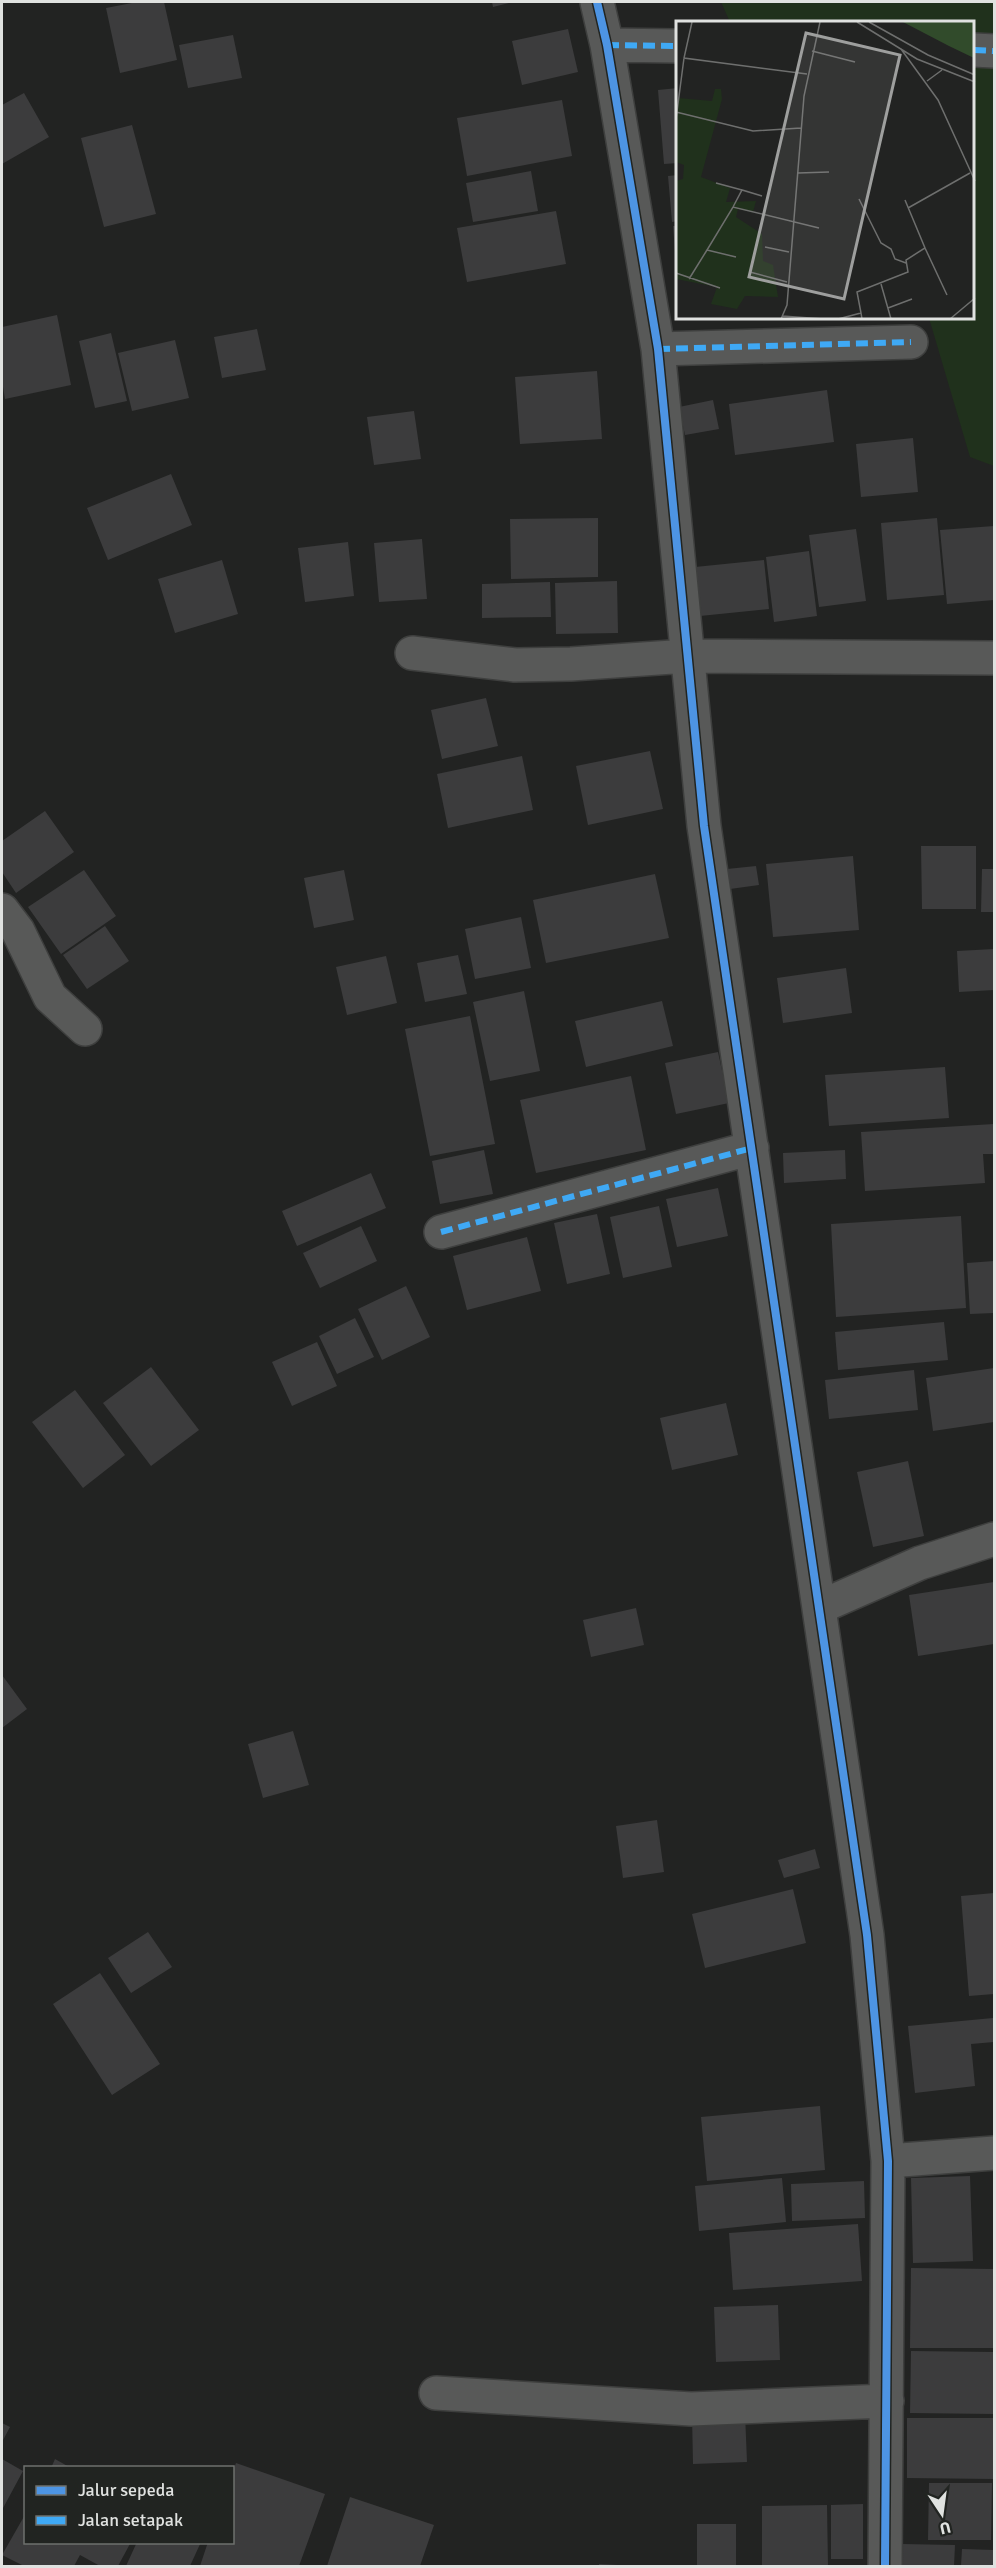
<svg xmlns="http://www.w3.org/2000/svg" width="996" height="2568" font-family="Signika,sans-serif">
<rect width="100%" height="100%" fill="#222322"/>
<path fill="#20311c" d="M721,2H994V466L970,457L929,318H974V22H730Z"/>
<path fill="#3c3c3d" d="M137,2H164L177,60L120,73L106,8Z
M492,2H513L493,7Z
M568,29L578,72L522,85L512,41Z
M233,35L242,78L188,88L179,45Z
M678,88V163L664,164L658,90Z
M24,93L49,137L2,164V105Z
M562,100L572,156L467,176L457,118Z
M132,125L156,214L104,227L81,138Z
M531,171L538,211L473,222L466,183Z
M678,175V221L672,222L668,176Z
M556,211L566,264L467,282L457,228Z
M673,226H678V264H676Z
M57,315L71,385L5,399L2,381V327Z
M257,329L266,370L222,378L214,337Z
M111,333L127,401L95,408L79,341Z
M175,340L189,398L132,411L118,353Z
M597,371L602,439L520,444L515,377Z
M827,390L834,442L735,455L729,404Z
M713,400L719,429L685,435L679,407Z
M414,411L421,459L374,465L367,417Z
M913,438L918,492L861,497L856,444Z
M171,474L192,525L108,560L87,508Z
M598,518V577L511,579L510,519Z
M937,518L944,595L887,600L881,523Z
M994,526V600L947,604L940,530Z
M856,529L866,601L819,607L809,535Z
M422,539L427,599L379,602L374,543Z
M348,542L354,596L305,602L298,548Z
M809,551L817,616L774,622L766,557Z
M222,560L238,614L175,633L158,579Z
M764,560L769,609L700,616L695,567Z
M617,581L618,633L556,634L555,583Z
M550,582L551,617L482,618V584Z
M486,698L498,746L442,759L431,710Z
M650,751L663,809L588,825L576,766Z
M522,756L533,810L448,828L437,774Z
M45,811L74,852L16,893L2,872V841Z
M921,846H976V909H922Z
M853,856L859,930L773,937L766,864Z
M756,866L759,885L730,889L727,869Z
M982,869H994V912H981Z
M84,870L116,916L61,954L28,907Z
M344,870L354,920L314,928L304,878Z
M655,874L669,938L546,963L533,900Z
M521,917L531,968L475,979L465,929Z
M105,926L129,961L87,989L63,955Z
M994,949V990L959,992L957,951Z
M458,955L467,994L425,1002L417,963Z
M386,956L397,1003L347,1015L336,967Z
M846,968L852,1013L783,1023L777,978Z
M524,991L540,1071L490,1081L473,1002Z
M662,1001L673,1046L586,1067L575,1021Z
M470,1016L495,1144L430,1156L405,1029Z
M718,1052L729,1103L676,1114L665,1063Z
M945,1067L949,1118L829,1126L825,1075Z
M631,1076L646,1150L536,1173L520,1100Z
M994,1124V1154H983L985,1183L865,1191L861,1132Z
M484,1150L493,1194L440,1204L432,1161Z
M845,1150L846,1179L784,1183L783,1153Z
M371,1173L386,1208L297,1246L282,1211Z
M718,1188L728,1236L677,1247L666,1199Z
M659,1206L672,1267L623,1278L610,1217Z
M597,1214L610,1274L567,1284L554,1223Z
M961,1216L966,1308L836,1317L831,1224Z
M361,1226L377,1261L320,1288L303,1253Z
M527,1237L541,1291L467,1310L453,1256Z
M994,1261V1313L970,1314L967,1263Z
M406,1286L430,1337L382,1360L358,1309Z
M355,1318L374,1357L337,1374L319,1336Z
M944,1322L948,1360L838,1370L835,1332Z
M317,1342L337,1386L292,1406L272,1362Z
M151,1367L199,1430L151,1466L103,1403Z
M994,1368V1422L933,1431L926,1378Z
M914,1370L918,1410L829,1419L825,1380Z
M75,1390L125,1455L83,1488L32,1422Z
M726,1403L738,1455L672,1470L660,1418Z
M908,1461L924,1536L873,1547L857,1472Z
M994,1582V1644L918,1656L909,1595Z
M636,1608L644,1645L591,1657L583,1620Z
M2,1675L27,1709L2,1728Z
M293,1731L309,1785L263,1798L248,1744Z
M657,1820L664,1872L623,1878L616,1826Z
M815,1849L820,1868L784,1878L778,1860Z
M793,1889L806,1943L705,1968L692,1914Z
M994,1893V1994L969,1996L961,1896Z
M148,1932L172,1967L131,1993L108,1958Z
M100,1973L160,2064L112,2095L53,2004Z
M993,2018L994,2042L971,2044L975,2086L915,2093L908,2026Z
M820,2106L825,2170L707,2181L701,2117Z
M970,2176L973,2261L913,2263L911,2178Z
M782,2178L786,2222L699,2231L695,2186Z
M864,2181L865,2218L792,2221L791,2184Z
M858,2224L862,2281L733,2290L729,2233Z
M911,2268L994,2269V2348H910Z
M778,2305L780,2360L716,2362L714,2307Z
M911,2351L994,2352V2414L910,2413Z
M745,2413L747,2462L693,2464L692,2415Z
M907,2418H994V2479L907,2478Z
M2,2423L10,2427L2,2442Z
M2,2459L23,2471L2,2510Z
M55,2459L71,2468H51Z
M236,2463L325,2494L299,2566H200L208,2542H232V2474Z
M929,2483H992L991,2540H928Z
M350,2497L434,2525L420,2566H327Z
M863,2504V2559H831V2505Z
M827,2505L828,2566H762V2506Z
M26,2513V2542H131L118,2566H100L80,2555L74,2566H24L2,2555Z
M697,2524H736V2566H697Z
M137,2542H201L190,2566H126Z
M902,2544L955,2545L954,2566H902Z
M962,2549L994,2550V2566H961Z
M599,2564L618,2565V2566H599Z"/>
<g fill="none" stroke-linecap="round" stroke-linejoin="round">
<defs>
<path id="street" d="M597,2L607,45L658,349L704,826L867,1935L888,2161L885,2566
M607,45L678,46
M974,50L994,51
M658,349L911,342
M412,653L515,665L571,664L687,656L994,658
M2,910L18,931L50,997L85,1029
M441,1232L752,1148
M820,1607L920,1563L994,1539
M888,2161L994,2153
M436,2393L691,2409L887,2401"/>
</defs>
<use href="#street" stroke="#3e3f3e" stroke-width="36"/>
<use href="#street" stroke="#585958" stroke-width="33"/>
<path stroke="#3fa9f5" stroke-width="6" stroke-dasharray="12 6" stroke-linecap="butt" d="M607,45L678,46
M974,50L994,51
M658,349L911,342
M441,1232L752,1148"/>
<defs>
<path id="cycleway" d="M597,2L607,45L658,349L704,826L867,1935L888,2161L885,2566"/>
</defs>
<use href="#cycleway" stroke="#212421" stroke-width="11"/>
<use href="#cycleway" stroke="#4d94e3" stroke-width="8"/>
</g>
<g transform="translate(676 21)">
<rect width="298" height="298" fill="#222322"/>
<path d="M39,68H45L46,78L25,156L54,167L50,181L80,180L77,191L62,188L60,196L86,213L87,240L97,244L102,276L69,275L61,288L35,283L41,266L0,258V160L7,158L8,144L0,141L2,77L36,80Z" fill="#20311c"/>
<path d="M227,1H298V37L273,25Z" fill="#314b2b"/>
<path fill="none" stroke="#6e6f6e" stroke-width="1.5" d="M16,1L8,37L131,53M181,1L241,38L299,61M193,1L252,34L299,54M225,28L262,79L299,160M136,30L179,41M251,60L266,49M0,91L77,110L125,107M0,98L8,37M122,152L153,151M40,162L66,169M183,178L205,222L215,228L219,238L230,242M57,186L66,169L86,175M232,187L294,152M89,226L113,231M249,227L271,274M60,236L31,229L57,186L143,207M74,251L111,261M0,252L44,267M13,258L31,229M205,263L215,298M212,287L236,278M185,292L181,271L232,251L230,239L249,227L229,179M106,295L148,298M105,298L111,284L128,75L144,1M162,298L185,292L186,298M274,298L299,277"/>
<path fill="#9e9f9e" fill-opacity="0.15" stroke="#9e9f9e" stroke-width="3" d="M130,12L224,34L168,278L73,256Z"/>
<rect width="298" height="298" fill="none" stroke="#e0e2e0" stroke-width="3"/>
</g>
<rect width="996" height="2568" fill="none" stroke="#e0e2e0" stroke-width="6"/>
<rect x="24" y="2466" width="210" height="78" fill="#212421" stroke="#6d706d" stroke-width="1.5"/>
<rect x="36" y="2486" width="30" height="9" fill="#4d94e3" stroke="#6d706d" stroke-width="1.5"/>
<text x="78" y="2496" font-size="18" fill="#e0e2e0">Jalur sepeda</text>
<rect x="36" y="2516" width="30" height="9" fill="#3fa9f5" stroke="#6d706d" stroke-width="1.5"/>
<text x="78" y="2526" font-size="18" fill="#e0e2e0">Jalan setapak</text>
<g transform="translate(942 2514) rotate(167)" stroke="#212421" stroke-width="4.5" paint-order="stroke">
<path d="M0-4.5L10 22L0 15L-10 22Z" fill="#e0e2e0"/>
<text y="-9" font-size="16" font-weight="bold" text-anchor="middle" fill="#e0e2e0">U</text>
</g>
</svg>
